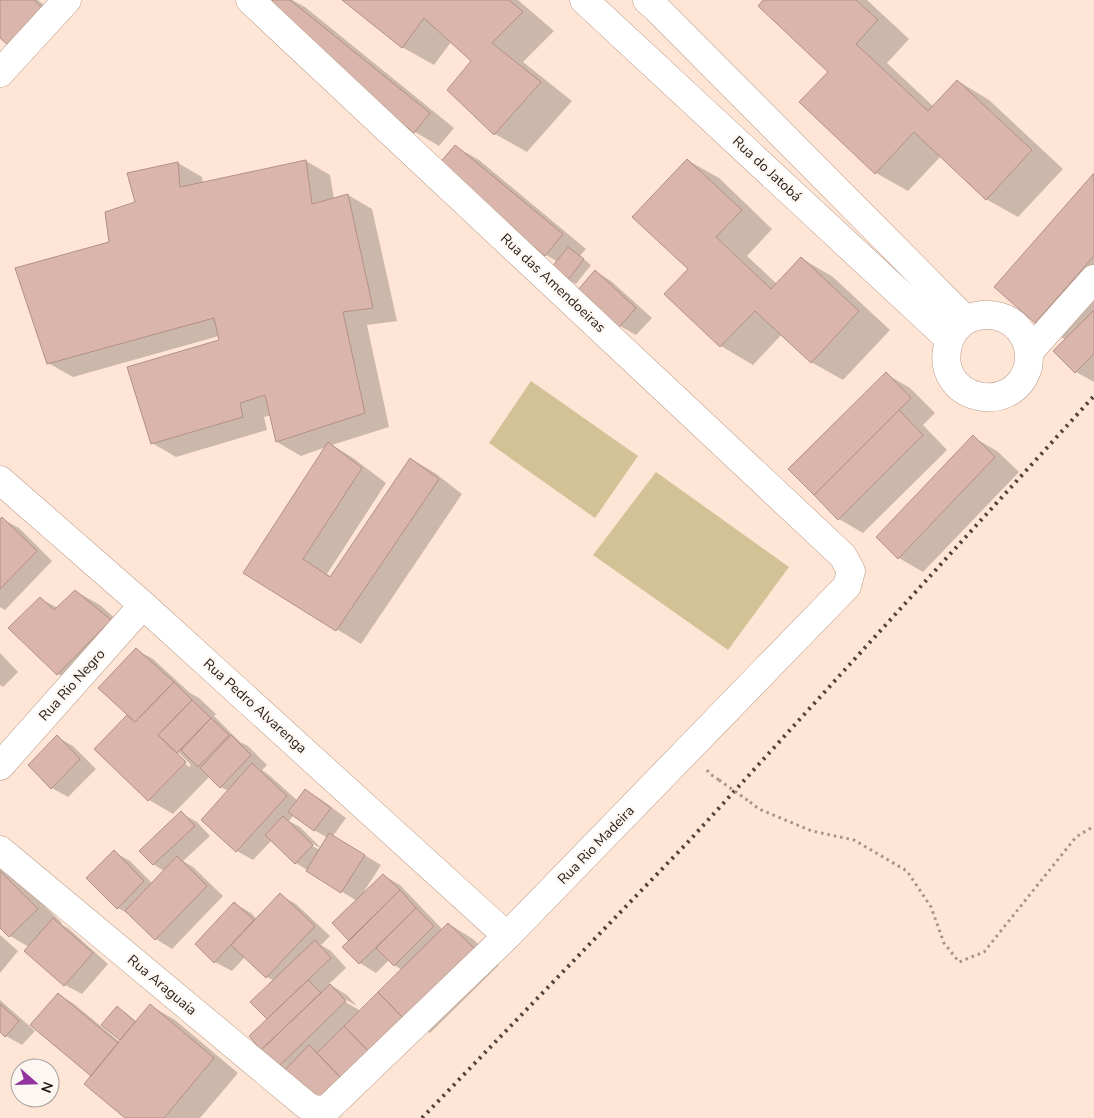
<svg xmlns="http://www.w3.org/2000/svg" width="1094" height="1118" font-family="'Nunito Sans',sans-serif">
<rect width="100%" height="100%" fill="#ffe5d6"/>
<path fill="#d3c295" d="M531,381L638,456L595,518L489,443Z
M656,472L789,567L728,650L593,555Z"/>
<path fill="#0003" fill-rule="evenodd" d="M0,0H38L61,20L0,37Z
M275,0H292L305,7L454,128L439,146L415,132L265,12Z
M344,0H518L554,31L523,62L572,101L527,152L495,134L473,61L451,42L434,65L402,47Z
M765,0H867L909,39L887,63L934,107L958,81L989,100L1063,169L1018,217L986,199L941,156L908,191L876,173L801,102L829,72Z
M455,146L479,160L586,249L580,256L591,265L576,284L568,280L558,262L546,255Z
M687,160L719,178L772,229L747,256L777,284L801,258L833,277L890,330L843,380L811,362L782,334L753,365L721,346L666,294L690,269Z
M306,161L330,175L334,199L348,195L372,209L397,321L367,325L389,427L332,445L353,458L386,483L327,574L331,577L411,459L435,473L462,494L361,644L245,573L326,447L301,456L277,442L271,415L264,417L267,430L176,457L152,443L220,341L219,336L73,377L48,363L111,243L137,203L178,163L202,177L203,183Z
M1094,175V382L1076,372L1066,340L1035,322Z
M595,271L611,281L652,318L636,335L620,326L578,290Z
M886,374L910,388L935,413L923,425L947,450L863,533L839,519L790,469Z
M973,437L997,451L1019,472L923,572L899,558Z
M2,519L19,528L52,561L5,610L0,607V521Z
M75,591L100,605L134,635L83,688L58,674L10,628L41,599L58,608Z
M136,650L153,659L190,693L199,698L216,714L214,716L240,742L248,746L267,765L262,770L269,775L298,801L306,791L322,800L346,818L333,836L381,865L363,893L383,875L400,885L443,930L449,924L473,939L499,965L430,1033L422,1028L336,1113L287,1071L278,1066L268,1019L274,981L267,977L245,957L232,971L215,962L234,903L251,913L257,919L280,895L296,904L330,936L321,945L331,951L346,968L329,984L347,995L357,1006L341,997L340,999L361,1011L402,970L394,965L389,960L376,973L360,963L344,947L351,941L357,901L296,863L272,840L253,860L237,851L229,791L220,787L210,776L173,814L149,800L96,749L129,715ZM161,735L191,765L189,767L159,737ZM294,815L314,830L328,838L321,848L300,827L289,821ZM308,841L322,849L320,850L307,843Z
M0,653L18,672L3,687L0,685Z
M57,737L73,746L96,769L68,797L52,788Z
M181,813L197,822L210,836L183,861L193,867L223,896L172,949L156,939L132,916L118,908L114,852L130,861L152,883L164,871L153,864Z
M0,862L62,923L61,924L69,929L108,964L82,994L65,985L29,947L10,936L0,926Z
M0,935L18,951L0,973Z
M58,994L74,1004L120,1042L121,1039L103,1024L117,1008L125,1012L137,1022L151,1006L175,1020L238,1073L200,1118H127L92,1076Z
M0,1000L35,1031L22,1045L6,1036L0,1031Z"/>
<path fill="#d9b5ab" stroke="#b39087" d="M0,0H34L45,10L10,47L0,38Z
M273,0H290L430,113L414,133L263,12Z
M342,0H509L523,12L492,43L541,82L494,135L447,90L471,61L424,18L402,48Z
M763,0H856L878,20L856,44L928,111L957,80L1032,150L986,200L914,132L875,174L799,102L828,72L758,6Z
M455,145L563,234L545,256L437,166Z
M687,159L742,210L716,237L771,289L801,257L859,311L811,363L755,311L720,347L664,294L688,269L632,217Z
M306,160L312,204L348,194L373,308L343,312L365,413L276,442L265,395L240,403L243,417L151,444L127,367L219,340L214,318L47,364L15,268L109,242L105,212L135,202L127,173L178,162L180,187Z
M1094,173V256L1035,323L994,287Z
M568,247L584,259L567,281L551,268Z
M595,270L636,308L619,327L577,291Z
M1094,310V354L1075,373L1053,351Z
M886,372L911,398L814,495L788,469Z
M899,410L923,435L838,520L814,495Z
M973,435L995,457L898,559L876,537Z
M328,442L362,468L303,559L330,577L410,458L439,479L336,631L243,573Z
M2,517L37,551L0,589V519Z
M75,590L111,620L57,675L8,628L40,597L54,610Z
M136,648L174,682L135,722L98,688Z
M174,682L192,700L158,735L186,762L148,801L94,749L127,715L135,722Z
M192,700L211,718L177,753L158,735Z
M211,718L229,735L198,767L181,750Z
M57,735L80,759L51,789L28,765Z
M231,735L251,755L220,788L200,768Z
M252,763L287,796L236,852L201,820Z
M305,789L331,808L314,831L288,812Z
M181,811L195,826L153,865L139,851Z
M283,816L313,845L295,864L265,835Z
M329,833L365,855L341,893L306,871Z
M114,850L144,881L117,909L86,878Z
M177,856L207,886L155,940L125,911Z
M0,871L38,909L9,937L0,928Z
M383,874L400,890L349,941L332,923Z
M400,890L416,908L359,964L342,947Z
M280,893L315,926L266,978L231,945Z
M234,902L254,920L214,963L195,944Z
M416,908L434,926L394,966L376,948Z
M53,918L93,953L64,986L24,951Z
M448,923L476,950L405,1020L378,992Z
M315,940L331,958L267,1019L250,1002Z
M308,980L321,993L261,1050L249,1036Z
M330,984L346,1001L278,1067L261,1050Z
M378,992L405,1020L371,1054L344,1026Z
M58,993L118,1043L91,1076L30,1025Z
M0,1004L19,1021L5,1037L0,1032Z
M150,1004L214,1058L164,1118H125L84,1084Z
M117,1006L135,1022L120,1040L101,1025Z
M344,1026L371,1054L344,1081L317,1053Z
M309,1045L344,1081L319,1105L285,1070Z"/>
<g fill="none" stroke-linecap="round" stroke-linejoin="round">
<defs>
<path id="minor" d="M584,0L949,339
M647,0L656,8L966,320
M0,73L67,0
M1029,352C1028,347 1027,341 1024,337C1013,316 989,310 968,319C958,324 950,335 948,345C934,399 1012,419 1028,367C1029,362 1029,357 1029,352L1094,279
M0,480L143,605L507,936
M0,766L143,605
M0,850L306,1105L315,1110L327,1109L507,936L847,586L851,571L843,556L250,0"/>
</defs>
<use href="#minor" stroke="#b99b88" stroke-width="29"/>
<path stroke="#a79387" stroke-width="3" stroke-dasharray="2.5 4" stroke-linecap="butt" d="M707,770L710,774L719,780
M750,802L759,809L812,831L854,840L907,871L931,907L944,943L959,962L984,952L1076,837L1094,826"/>
<use href="#minor" stroke="#fff" stroke-width="28"/>
<path stroke="#51433a" stroke-width="4" stroke-dasharray="2.5 5" stroke-linecap="butt" d="M422,1118L689,841L1094,396"/>
<path stroke="#a79387" stroke-width="3" stroke-dasharray="2.5 4" stroke-linecap="butt" d="M719,780L750,802"/>
</g>
<g text-anchor="middle" dominant-baseline="central" stroke-width="4.5" stroke-linejoin="round" paint-order="stroke">
<g font-size="14" fill="#251a13" stroke="#fdf7f3">
<text transform="translate(767 169) rotate(43)">Rua do Jatobá</text>
<text transform="translate(553 283) rotate(43)">Rua das Amendoeiras</text>
<text transform="translate(72 685) rotate(-48)">Rua Rio Negro</text>
<text transform="translate(255 706) rotate(42)">Rua Pedro Alvarenga</text>
<text transform="translate(596 845) rotate(-46)">Rua Rio Madeira</text>
<text transform="translate(162 985) rotate(40)">Rua Araguaia</text>
</g>
</g>
<g transform="translate(35 1083) rotate(110)"><circle r="24" fill="#fdf7f3" stroke="#a79f99"/>
<path d="M0-4L9 19L0 12L-9 19Z" fill="#91349e"/>
<text y="-8" font-size="14" font-weight="bold" text-anchor="middle" fill="#251a13">N</text>
</g>
</svg>
